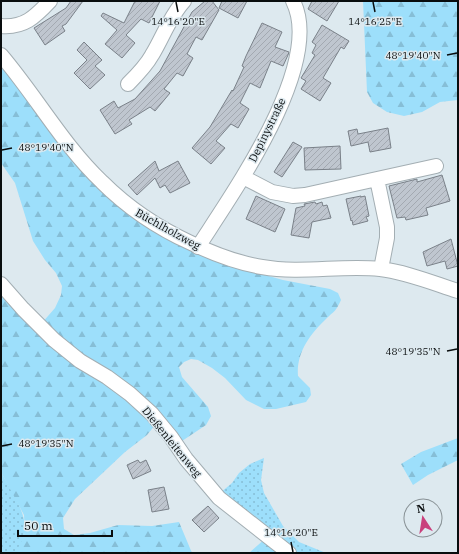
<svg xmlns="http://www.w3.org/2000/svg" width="459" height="554" font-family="'IBM Plex Serif',serif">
<defs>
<pattern id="grass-dots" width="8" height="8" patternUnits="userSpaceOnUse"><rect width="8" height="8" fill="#9ddffb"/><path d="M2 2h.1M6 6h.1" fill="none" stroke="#86bed6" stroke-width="1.8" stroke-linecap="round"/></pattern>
<pattern id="forest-firs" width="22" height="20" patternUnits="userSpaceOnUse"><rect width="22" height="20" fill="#9ddffb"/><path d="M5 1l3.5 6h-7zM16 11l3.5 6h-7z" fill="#86bed6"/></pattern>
<pattern id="building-hatch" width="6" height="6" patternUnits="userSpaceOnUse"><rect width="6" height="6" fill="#bfc6cf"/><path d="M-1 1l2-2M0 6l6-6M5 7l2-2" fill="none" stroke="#a3a9b1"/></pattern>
</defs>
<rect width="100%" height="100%" fill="#dde9ef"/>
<path fill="url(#grass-dots)" d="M264,458L261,480L264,493L283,526L299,542L326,553H294L220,493L232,483L239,473L250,464Z
M1,472C10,489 27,512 25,533C25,539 19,546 18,553H1Z"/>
<path fill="url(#forest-firs)" d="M363,1H458V100L440,102L422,112L404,116L387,112L373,103L367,92Z
M1,60L92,178L240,268L283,280L330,289L338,293L341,300C335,313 335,310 326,319C310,334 296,353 298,376L310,388L311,395L306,402L276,409H264L246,400L225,378L212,368L198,360L191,359L184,362L179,367L182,377L208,407L211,416L206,425L179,443L41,324L55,308L61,295L62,286L56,273L45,260L33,241L15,183L1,163Z
M1,289L156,424L147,435L125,452L75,499L63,518L64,529L74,535L90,533L118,525L152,526L179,522L192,553H18V548L25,534L24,515L1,472Z
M458,438V460L428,475L413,485L401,464L421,452Z
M266,538L286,553H249Z"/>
<path fill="url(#building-hatch)" stroke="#7a8189" d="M71,1H83L66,24L62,26L65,31L45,45L34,28L66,8Z
M135,1H160L149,23L141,19L126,35L135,43L122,58L105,44L117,30L101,16L103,13L124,23Z
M205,1H212L219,10L202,40L196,37L187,54L193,58L183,76L177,73L164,89L170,93L155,111L150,107L129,120L132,124L115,134L100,110L114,101L118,108L135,99L160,71L192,12Z
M222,1H247L238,18L219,8Z
M312,1H339L327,21L308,9Z
M262,23L282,32L275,47L289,52L288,55L283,66L271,61L260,88L250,83L240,103L249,109L238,128L231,124L216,141L225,148L211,164L192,148L210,127L232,90L233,91L244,67L242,66L246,56Z
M322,25L349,41L344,49L341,47L323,78L331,83L320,101L301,89L306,81L301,78L315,55L312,53L316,45L312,42Z
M84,42L102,60L95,66L105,75L90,89L74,73L87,60L77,50Z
M388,128L391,148L370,152L368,142L351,146L348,131L357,129L358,134Z
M293,142L302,147L282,177L274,172Z
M340,146L341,169L305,170L304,148Z
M155,161L159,171L178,161L190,183L170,193L165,185L160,188L155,178L137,195L128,185Z
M442,175L450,201L426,208L428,215L406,220L405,217L397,218L389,186L417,179V182Z
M256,196L285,209L275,232L246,219Z
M361,196V197L365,196L369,216L366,217L368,221L353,225L352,220L351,221L346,199Z
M315,202L316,204L322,202L323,206L327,205L331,218L312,222L309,238L291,235L296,208L305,206L304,204Z
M451,239L458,266L447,269L445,261L427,266L423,252Z
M138,460L140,463L146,460L151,471L133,479L127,465Z
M164,487L169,509L152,512L148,490Z
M208,506L219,518L204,532L192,520Z"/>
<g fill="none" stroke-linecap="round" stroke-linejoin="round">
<defs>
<path id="minor" d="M1,26C24,28 35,17 50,1
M1,55C36,96 63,145 102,182C128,208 158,228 191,243C214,254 238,263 262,267C301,274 341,265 380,269C406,272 433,283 458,291
M128,84C137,75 146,66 152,55C163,37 170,16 184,1
M243,177L272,192L293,196L305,195L377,179L387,227V238L381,269
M377,179L436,166
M198,247C232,194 325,64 293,1
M1,284L23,309L54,340L80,361L107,377L130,394L152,414L171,437L186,459L219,498L289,553"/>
</defs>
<use href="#minor" stroke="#a3aeb3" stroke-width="16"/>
<use href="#minor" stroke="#fff" stroke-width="14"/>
</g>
<path fill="none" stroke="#090d0e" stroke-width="1.5" d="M176,2L178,12M373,2L375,12M447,55L457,53M2,150L12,148M447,351L457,349M2,446L12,444M291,542L293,552"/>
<g text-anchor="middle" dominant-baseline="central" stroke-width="3" stroke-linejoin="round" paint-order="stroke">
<g font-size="11" fill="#090d0e" stroke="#dde9ef">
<text transform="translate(267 130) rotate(-64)">Depinystraße</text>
<text transform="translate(168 229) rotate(29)">Büchlholzweg</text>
<text transform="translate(172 442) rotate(51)">Dießenleitenweg</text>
</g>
</g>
<g font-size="10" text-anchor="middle" fill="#090d0e" stroke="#dde9ef" stroke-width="3" stroke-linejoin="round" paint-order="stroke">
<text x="178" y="25">14°16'20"E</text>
<text x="375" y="25">14°16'25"E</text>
<text x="413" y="59">48°19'40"N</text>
<text x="46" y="151">48°19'40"N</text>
<text x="413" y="355">48°19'35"N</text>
<text x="46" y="447">48°19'35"N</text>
<text x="291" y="536">14°16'20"E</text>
</g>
<rect width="459" height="554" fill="none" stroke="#090d0e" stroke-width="4"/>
<g transform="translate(423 518) rotate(348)"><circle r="19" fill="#dde9ef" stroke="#889195"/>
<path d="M0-3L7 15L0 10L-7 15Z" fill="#c9407c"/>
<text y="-6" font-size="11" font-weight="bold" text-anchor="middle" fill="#090d0e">N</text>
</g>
<path d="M18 530v6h94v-6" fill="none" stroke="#090d0e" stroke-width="2"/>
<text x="24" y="530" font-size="12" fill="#090d0e" stroke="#dde9ef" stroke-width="3" paint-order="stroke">50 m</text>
</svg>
